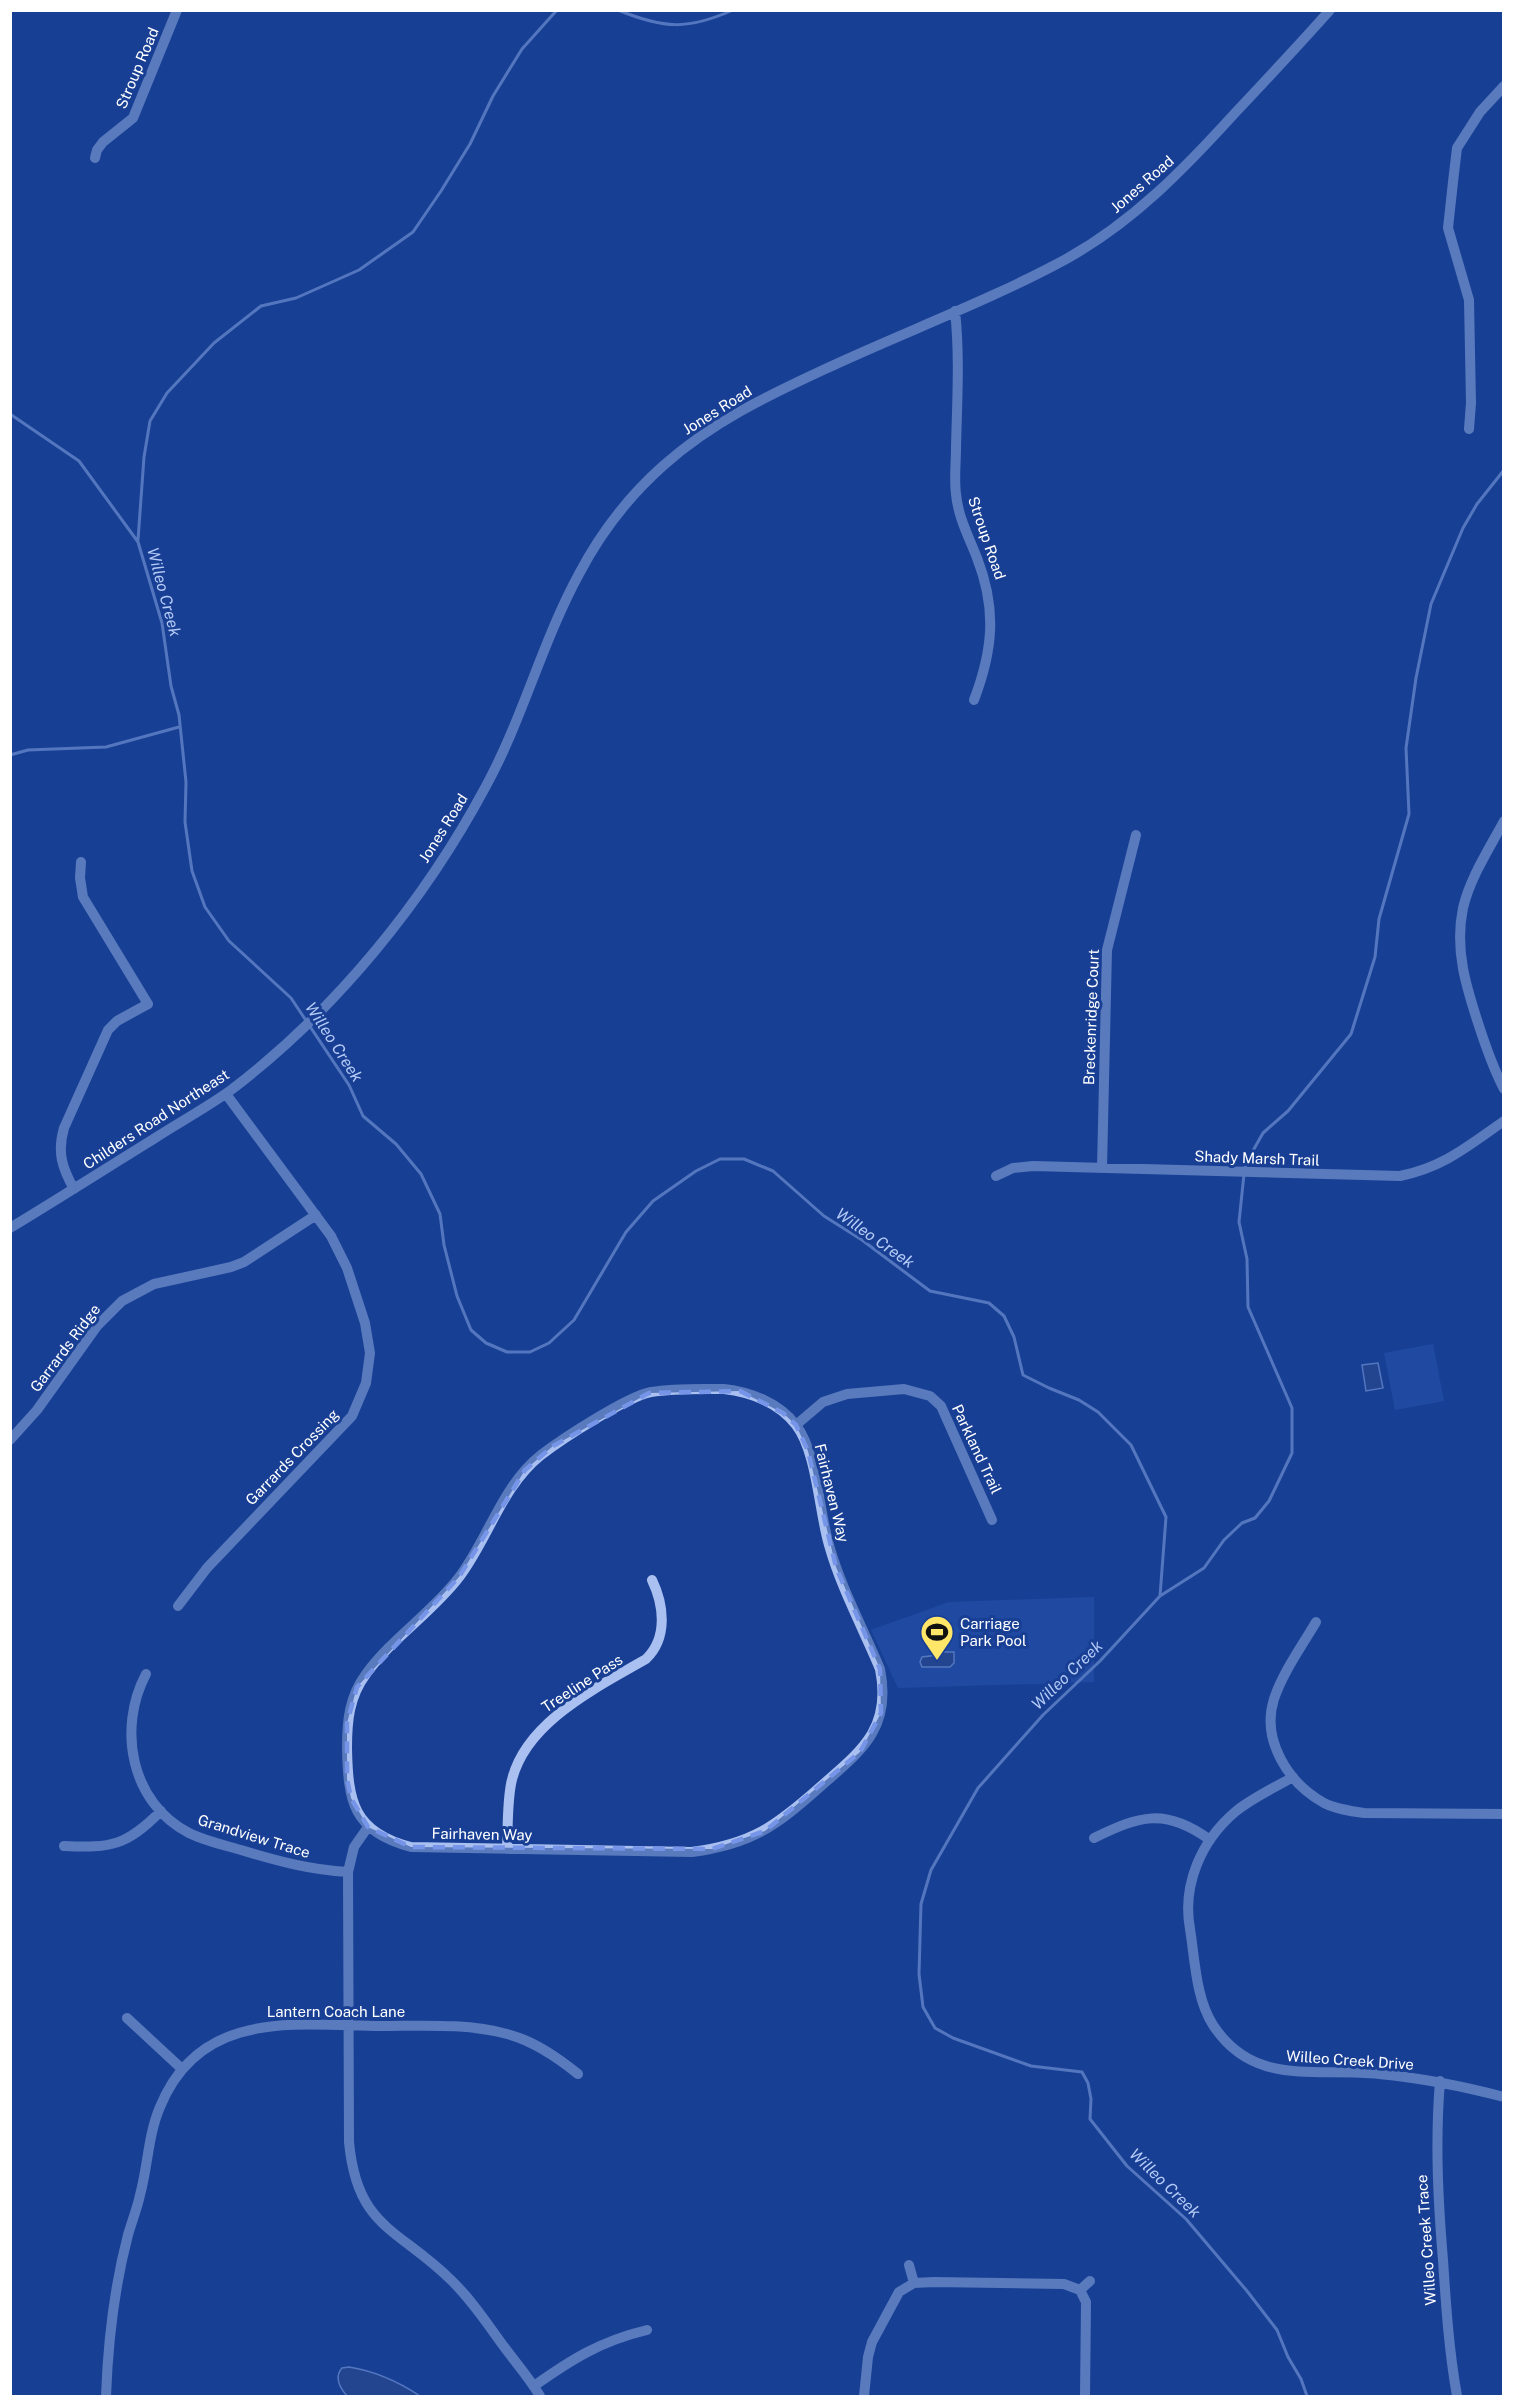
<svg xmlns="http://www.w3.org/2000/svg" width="1514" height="2407" font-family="'Public Sans',sans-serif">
<rect width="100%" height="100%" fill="#183f94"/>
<path fill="#2b58b3" d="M1433,1344L1444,1401L1395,1410L1384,1353Z
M1094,1597V1682L898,1688L871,1630L949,1602Z"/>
<path fill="#314d8d" stroke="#9cb9f3" stroke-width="1.5" d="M1378,1363L1383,1388L1366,1391L1362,1365Z
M939,1652H954V1663L950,1667H922L920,1662L922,1657L938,1655Z
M349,2367C374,2371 399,2382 420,2396H347C340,2388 334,2377 342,2368Z"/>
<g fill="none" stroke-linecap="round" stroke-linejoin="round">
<path stroke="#9cb9f3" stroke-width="3" d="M618,10C664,29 688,30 733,10
M10,414L79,461L138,542L162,623L171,686L179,715L186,782L185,822L192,871L205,907L229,941L291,998L349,1085L363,1116L396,1144L421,1174L440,1214L444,1245L457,1296L471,1330L486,1343L507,1352H530L549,1343L574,1320L626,1232L653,1201L696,1171L720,1159H744L773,1171L824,1216L862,1240L930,1291L989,1303L1004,1316L1014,1337L1023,1375L1049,1388L1079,1400L1098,1412L1131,1445L1166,1517L1160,1596L1100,1661L1043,1715L978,1788L931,1870L921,1904L919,1974L923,2007L935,2028L953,2038L1031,2066L1082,2072L1088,2083L1091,2099L1090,2119L1127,2166L1186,2219L1247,2291L1277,2330L1288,2357L1301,2379L1307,2396
M138,540L144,457L150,421L167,393L214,343L261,306L296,298L359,270L413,232L441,191L470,144L493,96L522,49L557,10
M10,755L28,750L106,747L179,727
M1245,1168L1246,1163L1263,1133L1288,1111L1351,1034L1375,957L1379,919L1409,814L1406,748L1416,678L1431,604L1463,528L1477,504L1504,470
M1160,1596L1204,1568L1224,1540L1242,1523L1255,1518L1269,1501L1292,1453V1408L1248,1307L1247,1259L1239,1222L1244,1174"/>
<path stroke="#a9c0f0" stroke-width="10" d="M95,158L97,150L103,142L133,118L177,10
M955,311C960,356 957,403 956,448C956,463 954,478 956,494C958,517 969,537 977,558C997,609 993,650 974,700
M1469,429L1471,403L1469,300L1448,228L1453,182L1457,148L1480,112L1504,86
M1504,821C1489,849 1470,878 1463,908C1454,951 1467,989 1480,1029C1487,1050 1494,1070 1504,1089
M1102,1168L1107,950L1136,835
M996,1176L1013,1168L1033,1166L1400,1176C1444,1167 1468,1146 1504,1121
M74,1189C62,1168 57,1152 64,1128L108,1030L117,1021L148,1004L83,897L80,878L81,862
M10,1228C58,1199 105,1169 152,1140C178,1123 206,1108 231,1090C335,1011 424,902 486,786C523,718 542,642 579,574C600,534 630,495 664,465C711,423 767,396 823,370C904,332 989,301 1068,258C1134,221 1185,168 1235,113C1267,79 1299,45 1330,10
M724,1389C751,1392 779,1403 796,1425C817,1452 819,1512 829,1545C841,1588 863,1628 880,1669C892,1729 861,1751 820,1787C776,1826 752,1844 692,1852L411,1847C353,1832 348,1801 347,1748C347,1721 349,1697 366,1674C392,1638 433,1612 460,1576C489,1537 502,1486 541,1455C562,1439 626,1397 651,1392C675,1388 700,1389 724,1389Z
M796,1425L823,1402L847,1394L904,1389L930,1396L941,1406L992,1520
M10,1440L37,1410L97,1326L122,1301L154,1284L231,1267L244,1262L316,1215
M178,1606L207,1568L352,1416L366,1383L370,1353L365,1323L347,1268L331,1236L226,1094
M1316,1622C1302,1646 1283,1672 1274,1699C1261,1740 1288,1783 1324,1803C1336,1809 1350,1811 1364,1813L1504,1814
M146,1674C117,1729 131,1803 189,1833C205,1841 224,1845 241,1850C277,1861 311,1870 348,1872
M1293,1777C1274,1788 1252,1798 1235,1812C1201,1841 1182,1885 1190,1929C1195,1960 1196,1999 1213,2025C1254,2088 1317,2067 1379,2074C1421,2078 1462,2086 1504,2097
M368,1827L354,1847L348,1872L349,2142C357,2228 398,2228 451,2280C472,2300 488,2325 505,2348C517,2364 530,2379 540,2396
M1094,1838C1139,1816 1165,1807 1210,1840
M64,1846C112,1848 126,1846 161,1811
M507,1849C508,1828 507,1806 511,1784C523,1723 596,1688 646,1659C668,1638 664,1605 652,1580
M127,2018L182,2069
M1440,2081C1435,2142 1438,2200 1443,2260C1446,2306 1449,2351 1457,2396
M909,2265L914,2283
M1080,2290L1090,2281
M534,2386C572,2359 601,2341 647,2330
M106,2396C108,2342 114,2288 128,2235C132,2221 137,2209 140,2195C148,2166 148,2135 160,2107C200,2009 295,2025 380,2026C422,2026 467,2023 507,2034C534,2041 557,2057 578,2074
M864,2396L868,2357L872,2342L899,2292L914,2283L934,2282L1064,2284L1080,2290L1086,2302L1085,2396"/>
</g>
<path d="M0 0H1514V2407H0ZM740,1391L783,1413L796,1425L808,1451L836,1567L880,1669L881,1713L860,1752L765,1831L712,1849L411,1847L368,1827L351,1798L347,1779V1723L357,1687L459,1577L525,1470L553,1446L649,1393Z" fill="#183f94" fill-opacity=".55" fill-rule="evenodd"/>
<path fill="none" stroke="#7795e8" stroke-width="4.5" stroke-dasharray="12 8" stroke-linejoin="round" d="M740,1391L783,1413L796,1425L808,1451L836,1567L880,1669L881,1713L860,1752L765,1831L712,1849L411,1847L368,1827L351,1798L347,1779V1723L357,1687L459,1577L525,1470L553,1446L649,1393Z"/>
<defs>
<symbol id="stadium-pin" viewBox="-11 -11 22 30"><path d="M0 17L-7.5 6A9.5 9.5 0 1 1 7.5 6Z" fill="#ffe668" stroke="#183f94"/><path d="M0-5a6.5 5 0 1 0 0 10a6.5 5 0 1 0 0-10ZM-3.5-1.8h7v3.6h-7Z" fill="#111"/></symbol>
</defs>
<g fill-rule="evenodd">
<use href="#stadium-pin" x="918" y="1613" width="38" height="52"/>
</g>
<g text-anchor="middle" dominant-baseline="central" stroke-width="6" stroke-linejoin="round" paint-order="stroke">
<g font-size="15" fill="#fff" stroke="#183f94">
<text transform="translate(137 68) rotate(-67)">Stroup Road</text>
<text transform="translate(1142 184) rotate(-41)">Jones Road</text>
<text transform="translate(717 410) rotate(-32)">Jones Road</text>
<text transform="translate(987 538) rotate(71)">Stroup Road</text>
<text transform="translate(443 828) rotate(-58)">Jones Road</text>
<text transform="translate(1091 1017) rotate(-88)">Breckenridge Court</text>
<text transform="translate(156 1119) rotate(-33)">Childers Road Northeast</text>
<text transform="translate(1257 1158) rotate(2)">Shady Marsh Trail</text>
<text transform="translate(65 1348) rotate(-53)">Garrards Ridge</text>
<text transform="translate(977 1449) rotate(65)">Parkland Trail</text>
<text transform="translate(292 1457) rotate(-46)">Garrards Crossing</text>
<text transform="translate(832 1493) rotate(76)">Fairhaven Way</text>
<text transform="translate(582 1683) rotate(-33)">Treeline Pass</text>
<text transform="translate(482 1834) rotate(1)">Fairhaven Way</text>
<text transform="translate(254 1836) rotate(17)">Grandview Trace</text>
<text x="336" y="2011">Lantern Coach Lane</text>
<text transform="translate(1350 2060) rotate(4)">Willeo Creek Drive</text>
<text transform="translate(1426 2240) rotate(-94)">Willeo Creek Trace</text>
</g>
<g font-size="15" fill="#fff" stroke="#183f94" text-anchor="start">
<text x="960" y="1623">Carriage<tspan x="960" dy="17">Park Pool</tspan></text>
</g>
<g font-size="16" font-style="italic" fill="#b5cbf7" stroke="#183f94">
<text transform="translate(164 592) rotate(75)">Willeo Creek</text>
<text transform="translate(334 1042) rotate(57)">Willeo Creek</text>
<text transform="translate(875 1238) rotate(35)">Willeo Creek</text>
<text transform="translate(1067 1675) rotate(-44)">Willeo Creek</text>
<text transform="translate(1165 2183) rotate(44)">Willeo Creek</text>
</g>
</g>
<rect width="1514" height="2407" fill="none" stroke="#ffffff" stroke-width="24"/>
</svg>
